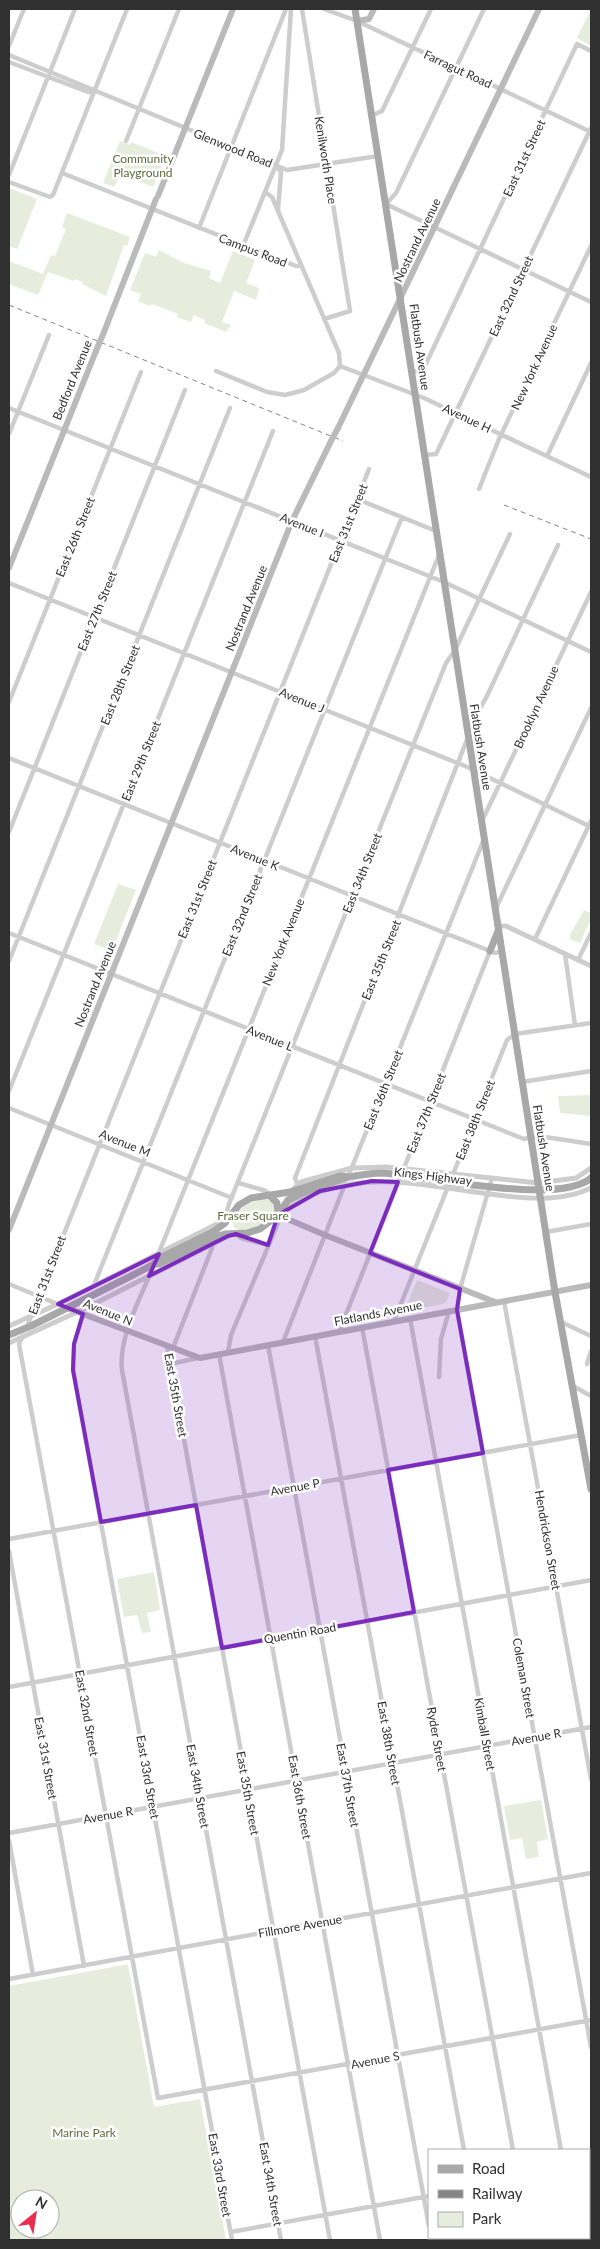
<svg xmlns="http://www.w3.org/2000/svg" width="600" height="2249" font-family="Lato,sans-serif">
<rect width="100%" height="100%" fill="#fff"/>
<path fill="#e7eddd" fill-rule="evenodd" d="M591,9V46L577,38Z
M120,141L130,145L131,142L166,156L153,187L121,174L114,187L103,183Z
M9,188L37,199L17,249L9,246Z
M67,213L130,237L127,246L124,245L106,296L82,284L83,282L75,279L74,281L48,272L38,295L9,284V261L43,274L51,255L55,256L66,229L62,227Z
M159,250L184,263L211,271L209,278L220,283L233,251L255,260L246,283L259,288L256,300L234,291L222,322L231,325L226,332L204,323L205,320L194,315L191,322L177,317L178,314L152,304L150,306L138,301L141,294L130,290L145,253L156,257Z
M118,884L136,890L112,951L94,944Z
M584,910L591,913V919L580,943L570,939V935Z
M591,1095V1116L560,1113L558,1096Z
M264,1199L273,1201L276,1208C270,1223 249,1235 234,1228L232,1220C241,1207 249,1202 264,1199Z
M417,1280L450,1293L446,1303L404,1312Z
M154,1572L160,1610L147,1613L151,1632L142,1633L137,1615L124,1617L117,1579Z
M541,1800L548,1839L537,1842L539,1857L526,1859L522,1838L510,1840L504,1806Z
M123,1965H128L154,2107L200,2099L226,2240H9V1986ZM20,2199H50V2229H20Z"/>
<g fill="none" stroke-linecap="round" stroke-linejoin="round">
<path stroke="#cdcdcd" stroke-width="4.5" d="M302,9L350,311L324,319
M324,9L357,21L591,132
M484,9L396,193L386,204L591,302
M9,46L24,9
M9,55L287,170L378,156
M9,62L88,92H94
M371,116L382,111L431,9
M126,141L179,9
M277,167L281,172L278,210
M62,173L296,266L301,265
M9,175L75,9
M9,182L50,197L53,195L127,9
M199,228L286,9
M243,246L282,150L291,9
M340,366L424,398L591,477
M216,371L267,392L285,395L304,390L334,373L340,366L339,353L278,211L272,197L265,192
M412,372L423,370L577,44L591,51
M9,408L444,582L591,652
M9,434L49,335
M425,455L436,454L591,128
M547,456L591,363
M479,489L499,439L591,246
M357,499L436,531
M9,583L465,766L591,827
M9,702L141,372
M467,730L486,698L558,545
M9,758L495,953L502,951
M482,821L591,592
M9,832L185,390
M496,908L591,708
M9,933L524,1139L539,1136L591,1144
M535,939L591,821
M565,954L575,1025
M578,960L591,933
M9,961L230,408
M522,1082L591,1071
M9,1091L273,431
M9,1108L232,1198
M348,1177L484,839
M492,1178L460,1289L457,1310L591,2047
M239,1183L266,1191L269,1195
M297,1183L295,1178L468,737
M229,1216L227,1211L229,1204L446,663L455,650L510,534
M546,1232L591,1224
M236,1234L241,1238L268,1245
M158,1255L439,555
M154,1265C142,1295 118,1337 122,1370L281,2240
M9,1284L67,1308
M94,1285L402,517
M504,1301L591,1779
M83,1314L74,1344L73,1370L232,2240
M410,1318L561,2150
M394,1321L507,1040L515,1034L591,1023
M561,1322L591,1336
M362,1327L513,2150
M26,1329L369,469
M339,1332L490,951
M23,1336L19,1344L158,2098L591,2020
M315,1336L464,2150
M283,1342L345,1184
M268,1345L429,2226
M167,1346L330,2240
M173,1348L212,1248V1244
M228,1352L231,1335L278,1223V1215
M219,1354L380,2240
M170,1364L198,1358
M587,1364L591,1351
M439,1377L441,1339L449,1311
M573,1386L591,1396
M9,1539L581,1435
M9,1551L84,1966
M9,1687L591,1580
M9,1833L591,1727
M9,1840L33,1975
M9,1979L591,1873
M589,2167H591
M231,2232L429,2196
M431,2238V2240
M480,2238V2240
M528,2238L529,2240
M577,2238L578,2240"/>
<path stroke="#cdcdcd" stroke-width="5" d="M498,926H506L591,966
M290,1192L301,1182L352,1168L387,1167L538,1183L576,1178L591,1168
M284,1209C295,1200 311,1194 325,1190C384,1171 446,1190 506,1196C534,1199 564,1201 591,1188
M9,1326L58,1304L225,1220
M9,1343L86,1308L228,1236"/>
<path stroke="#bababa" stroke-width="6" d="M357,21L369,19L374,9
M158,196L233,9
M104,332L156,199
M338,428L539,9
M9,568L96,351
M278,1215L325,1235L495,1302
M9,1230L292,521L331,441
M67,1308L200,1358L591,1285"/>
<path stroke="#a8a8a8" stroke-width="7" d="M355,9L555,1292L591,1489
M490,951L498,931
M269,1195L277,1203L278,1214
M155,1264H159L218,1236L225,1234L247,1233L260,1229L278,1215L288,1200L307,1191L349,1177
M9,1335L31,1326L129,1277L154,1264L162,1257L213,1232L225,1223L239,1205L251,1198L290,1192L340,1176L349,1177C360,1175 371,1173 383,1173C428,1176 558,1206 591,1178"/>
<path stroke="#858585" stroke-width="1" stroke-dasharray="5 4" stroke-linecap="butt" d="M9,305L343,441
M504,505L591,539"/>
<path stroke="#bababa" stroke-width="6" d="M96,351L104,332
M331,441L338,428"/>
</g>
<path fill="#7b2cbf" fill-opacity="0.2" stroke="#7b2cbf" stroke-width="4" stroke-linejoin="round" d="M372,1181L398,1182L370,1253L460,1289L457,1310L483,1453L388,1470L414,1612L222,1648L196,1505L101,1522L73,1370L74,1344L83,1314L58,1304L159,1254L149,1276L228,1236L236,1234L268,1245L278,1215L320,1191Z"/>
<g text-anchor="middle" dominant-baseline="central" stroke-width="5" stroke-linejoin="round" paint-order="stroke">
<g font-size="12" fill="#303030" stroke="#fff">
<text transform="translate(458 69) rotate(25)">Farragut Road</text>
<text transform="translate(233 148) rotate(22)">Glenwood Road</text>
<text transform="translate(524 158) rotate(-65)">East 31st Street</text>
<text transform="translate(326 160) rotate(81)">Kenilworth Place</text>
<text transform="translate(417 240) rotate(-64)">Nostrand Avenue</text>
<text transform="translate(253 250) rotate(21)">Campus Road</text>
<text transform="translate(511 296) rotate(-65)">East 32nd Street</text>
<text transform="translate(420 347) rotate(82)">Flatbush Avenue</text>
<text transform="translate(534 367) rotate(-65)">New York Avenue</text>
<text transform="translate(72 380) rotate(-68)">Bedford Avenue</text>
<text transform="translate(467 418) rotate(25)">Avenue H</text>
<text transform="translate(348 523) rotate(-68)">East 31st Street</text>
<text transform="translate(302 525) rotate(22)">Avenue I</text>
<text transform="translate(75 537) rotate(-68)">East 26th Street</text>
<text transform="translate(246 608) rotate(-68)">Nostrand Avenue</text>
<text transform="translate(97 611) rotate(-68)">East 27th Street</text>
<text transform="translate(120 685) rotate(-68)">East 28th Street</text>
<text transform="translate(302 700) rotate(22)">Avenue J</text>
<text transform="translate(536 707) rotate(-65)">Brooklyn Avenue</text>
<text transform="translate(481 747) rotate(81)">Flatbush Avenue</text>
<text transform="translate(141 761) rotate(-68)">East 29th Street</text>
<text transform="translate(255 857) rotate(22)">Avenue K</text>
<text transform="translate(362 873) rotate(-68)">East 34th Street</text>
<text transform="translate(197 899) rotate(-68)">East 31st Street</text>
<text transform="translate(242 915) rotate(-68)">East 32nd Street</text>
<text transform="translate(283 942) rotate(-68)">New York Avenue</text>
<text transform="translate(381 960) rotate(-68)">East 35th Street</text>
<text transform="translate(95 984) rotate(-68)">Nostrand Avenue</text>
<text transform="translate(270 1038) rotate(22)">Avenue L</text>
<text transform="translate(383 1090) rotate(-68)">East 36th Street</text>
<text transform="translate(426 1113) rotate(-68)">East 37th Street</text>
<text transform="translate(475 1120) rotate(-68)">East 38th Street</text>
<text transform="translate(125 1143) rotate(22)">Avenue M</text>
<text transform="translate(544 1148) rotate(81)">Flatbush Avenue</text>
<text transform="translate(433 1176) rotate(7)">Kings Highway</text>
<text transform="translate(47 1275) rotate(-69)">East 31st Street</text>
<text transform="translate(108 1312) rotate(22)">Avenue N</text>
<text transform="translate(378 1313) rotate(-11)">Flatlands Avenue</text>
<text transform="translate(176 1395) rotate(80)">East 35th Street</text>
<text transform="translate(295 1487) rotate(-10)">Avenue P</text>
<text transform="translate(548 1540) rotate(80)">Hendrickson Street</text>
<text transform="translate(300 1633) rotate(-10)">Quentin Road</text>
<text transform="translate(524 1678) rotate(80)">Coleman Street</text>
<text transform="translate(87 1713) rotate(80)">East 32nd Street</text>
<text transform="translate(485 1734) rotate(80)">Kimball Street</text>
<text transform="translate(536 1737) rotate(-10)">Avenue R</text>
<text transform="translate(437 1739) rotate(80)">Ryder Street</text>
<text transform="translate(389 1743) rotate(80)">East 38th Street</text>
<text transform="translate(46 1758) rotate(80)">East 31st Street</text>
<text transform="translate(148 1777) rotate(80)">East 33rd Street</text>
<text transform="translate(348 1785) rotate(80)">East 37th Street</text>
<text transform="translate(198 1786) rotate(80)">East 34th Street</text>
<text transform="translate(248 1793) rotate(80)">East 35th Street</text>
<text transform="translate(300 1797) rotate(80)">East 36th Street</text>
<text transform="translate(108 1815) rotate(-10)">Avenue R</text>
<text transform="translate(300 1926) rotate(-10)">Fillmore Avenue</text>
<text transform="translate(375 2060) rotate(-11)">Avenue S</text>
<text transform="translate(220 2175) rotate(80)">East 33rd Street</text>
<text transform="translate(271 2184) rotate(80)">East 34th Street</text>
</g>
<g font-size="12" fill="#586d3b" stroke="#fff">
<text x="143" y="158">Community<tspan x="143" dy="14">Playground</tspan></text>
<text x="253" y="1215">Fraser Square</text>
<text x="84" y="2132">Marine Park</text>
</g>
</g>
<rect width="600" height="2249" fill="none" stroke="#303030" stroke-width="20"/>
<rect x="428" y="2149" width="162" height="90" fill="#ffffff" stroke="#acacac"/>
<rect x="438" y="2165" width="25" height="8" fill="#a8a8a8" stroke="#acacac"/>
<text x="472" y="2174" font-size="15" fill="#303030">Road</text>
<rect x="438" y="2190" width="25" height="8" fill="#858585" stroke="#acacac"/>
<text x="472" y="2199" font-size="15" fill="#303030">Railway</text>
<rect x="438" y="2212" width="25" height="15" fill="#e7eddd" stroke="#acacac"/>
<text x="472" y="2224" font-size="15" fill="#303030">Park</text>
<g transform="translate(35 2214) rotate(30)"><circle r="24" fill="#ffffff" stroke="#acacac"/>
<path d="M0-4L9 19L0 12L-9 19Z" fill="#e92f50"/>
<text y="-8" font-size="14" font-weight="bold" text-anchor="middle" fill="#303030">N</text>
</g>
</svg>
